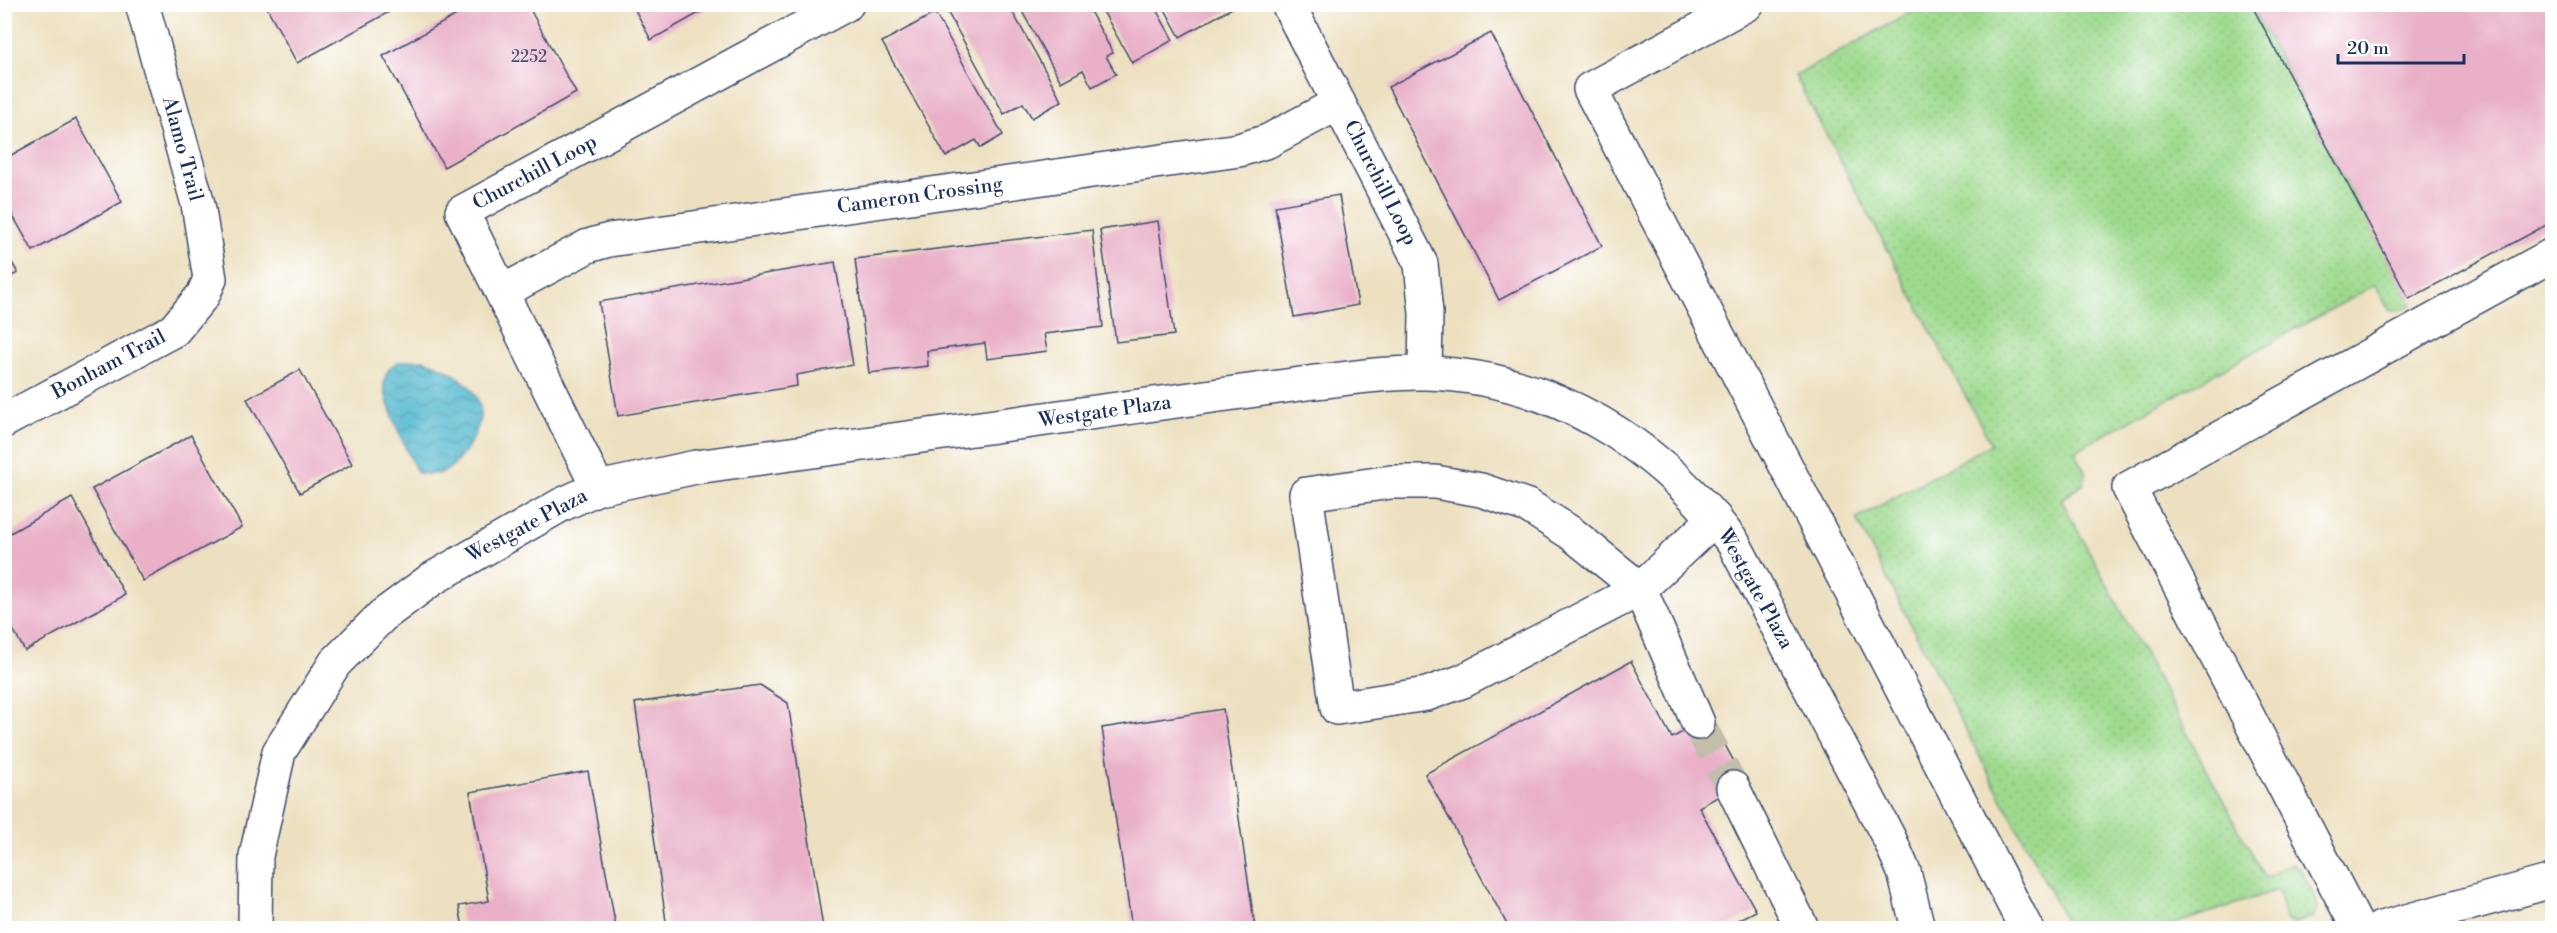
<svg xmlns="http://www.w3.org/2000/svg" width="2557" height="933" font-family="'Libre Bodoni',serif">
<defs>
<pattern id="grass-dots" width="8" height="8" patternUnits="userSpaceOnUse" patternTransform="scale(1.5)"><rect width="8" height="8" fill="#9eda8e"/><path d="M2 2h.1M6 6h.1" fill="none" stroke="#88bb7d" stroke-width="1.8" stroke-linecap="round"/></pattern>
<pattern id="water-waves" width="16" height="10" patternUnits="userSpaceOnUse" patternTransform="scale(1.5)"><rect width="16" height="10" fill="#51b8cf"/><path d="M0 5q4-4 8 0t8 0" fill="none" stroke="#4296ab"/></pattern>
</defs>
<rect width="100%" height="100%" fill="#fff"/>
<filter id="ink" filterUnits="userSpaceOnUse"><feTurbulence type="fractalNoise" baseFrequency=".0167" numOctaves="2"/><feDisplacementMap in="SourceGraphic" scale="12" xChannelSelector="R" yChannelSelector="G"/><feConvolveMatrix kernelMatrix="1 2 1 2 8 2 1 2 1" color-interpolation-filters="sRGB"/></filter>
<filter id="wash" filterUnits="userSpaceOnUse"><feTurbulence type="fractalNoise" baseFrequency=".008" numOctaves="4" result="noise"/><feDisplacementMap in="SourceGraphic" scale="24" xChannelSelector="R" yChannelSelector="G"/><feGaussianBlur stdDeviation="1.35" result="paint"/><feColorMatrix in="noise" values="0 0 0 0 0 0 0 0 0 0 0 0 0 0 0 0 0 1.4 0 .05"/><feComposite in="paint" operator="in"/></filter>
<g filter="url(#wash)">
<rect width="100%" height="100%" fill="#ede0c0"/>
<path fill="url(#grass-dots)" stroke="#5c8476" stroke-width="1.5" d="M1926,4L2251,5L2412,304C2386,322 2388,304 2375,285L2075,451L2085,472L2084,484L2061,499L2265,878L2292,863L2300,868L2317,901L2318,910L2313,917L2292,924L2285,919L2278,890L2162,928H2069L1856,519L1991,444L1795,76Z"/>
<path fill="url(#water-waves)" stroke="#367496" stroke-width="1.5" d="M423,360C444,367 468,378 478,400C488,420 464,461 445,471C436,476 428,474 418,473C409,457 384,401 384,384C384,379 387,371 391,367C399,359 412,361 423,360Z"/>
<g id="blocks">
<path fill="#e9b0c8" d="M265,4H388L391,11L297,63Z
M476,4H527L576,93L444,167L383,56Z
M632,4H715L651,40Z
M964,4H1008L1062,101L1032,118L1023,103L1004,114L948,13Z
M1018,4H1086L1113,53L1106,56L1116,74L1092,87L1083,70L1061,82Z
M1099,4H1153L1173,40L1132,63Z
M1162,4H1235L1236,6L1180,37Z
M2251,4H2552V222L2409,299Z
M935,13L1003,135L981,148L976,140L946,157L882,42Z
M1491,33L1602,246L1499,300L1388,87Z
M76,119L122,202L33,251L4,200V159Z
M1339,195L1358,305L1294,317L1275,206Z
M1158,221L1174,335L1116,342L1100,230Z
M1092,230L1103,327L1044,334L1047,351L987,359L985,343L927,351L928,366L869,373L855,259Z
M4,249L18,273L4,280Z
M835,262L853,365L796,375L797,386L618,416L599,302Z
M300,370L352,464L300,493L247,399Z
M191,435L242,527L143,581L92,489Z
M72,498L125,595L25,651L5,615V536Z
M1631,661L1672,738L1710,717L1745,782L1699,807L1756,911L1723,928H1509L1425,774Z
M760,685L788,703L823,928H667L635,703Z
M1223,709L1255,928H1132L1102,728Z
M588,771L616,928H463L459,906L489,901L470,792Z"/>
</g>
</g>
<g filter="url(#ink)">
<use href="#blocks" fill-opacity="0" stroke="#3a4a6d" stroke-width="1.5"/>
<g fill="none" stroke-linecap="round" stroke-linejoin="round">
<path stroke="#c3bdac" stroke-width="33" stroke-dasharray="33 16" stroke-linecap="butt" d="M1698,723L1733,788"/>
<defs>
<path id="minor" d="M1288,4L1421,264L1426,313L1425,373
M1747,4L1590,89L2026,928
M502,292L588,246L609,240L1239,150L1268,141L1339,103
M4,421L174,330L203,295L210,279L198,204L142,4
M598,488L462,212L847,4
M1698,723L1640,589L1571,533L1528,506L1481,490L1435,482H1391L1306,494L1337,708L1427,694L1463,681L1640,589L1715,518
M1733,788L1802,928
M255,928L256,856L279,752L335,663L382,616L432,579L561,505L598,488L696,467L1315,382C1351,378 1388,372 1425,373C1551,376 1660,444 1734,544L1890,840L1904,872L1918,928
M2358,928L2129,488L2552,255
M2381,928L2552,881"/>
</defs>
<use href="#minor" stroke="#3a4a6d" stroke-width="36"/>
<use href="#minor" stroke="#fff" stroke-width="33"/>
</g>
</g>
<g text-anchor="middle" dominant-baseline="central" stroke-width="4.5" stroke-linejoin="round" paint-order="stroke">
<g font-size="16" fill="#4e4f78">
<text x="529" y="57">2252</text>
</g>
<g font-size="20" fill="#1b2f5e" stroke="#fff">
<text transform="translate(182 149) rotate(75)">Alamo Trail</text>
<text transform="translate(535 173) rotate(-28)">Churchill Loop</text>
<text transform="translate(1380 183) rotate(63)">Churchill Loop</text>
<text transform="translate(920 196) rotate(-8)">Cameron Crossing</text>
<text transform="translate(109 365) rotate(-28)">Bonham Trail</text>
<text transform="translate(1105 412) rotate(-8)">Westgate Plaza</text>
<text transform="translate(527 526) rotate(-28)">Westgate Plaza</text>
<text transform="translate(1755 589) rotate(61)">Westgate Plaza</text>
</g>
</g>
<rect width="2557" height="933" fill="none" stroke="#fff" stroke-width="24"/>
<path d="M2338 54v9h126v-9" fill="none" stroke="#1b2f5e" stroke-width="3"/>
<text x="2347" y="54" font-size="18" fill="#1b2f5e" stroke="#ffffff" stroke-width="4.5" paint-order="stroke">20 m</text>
</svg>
